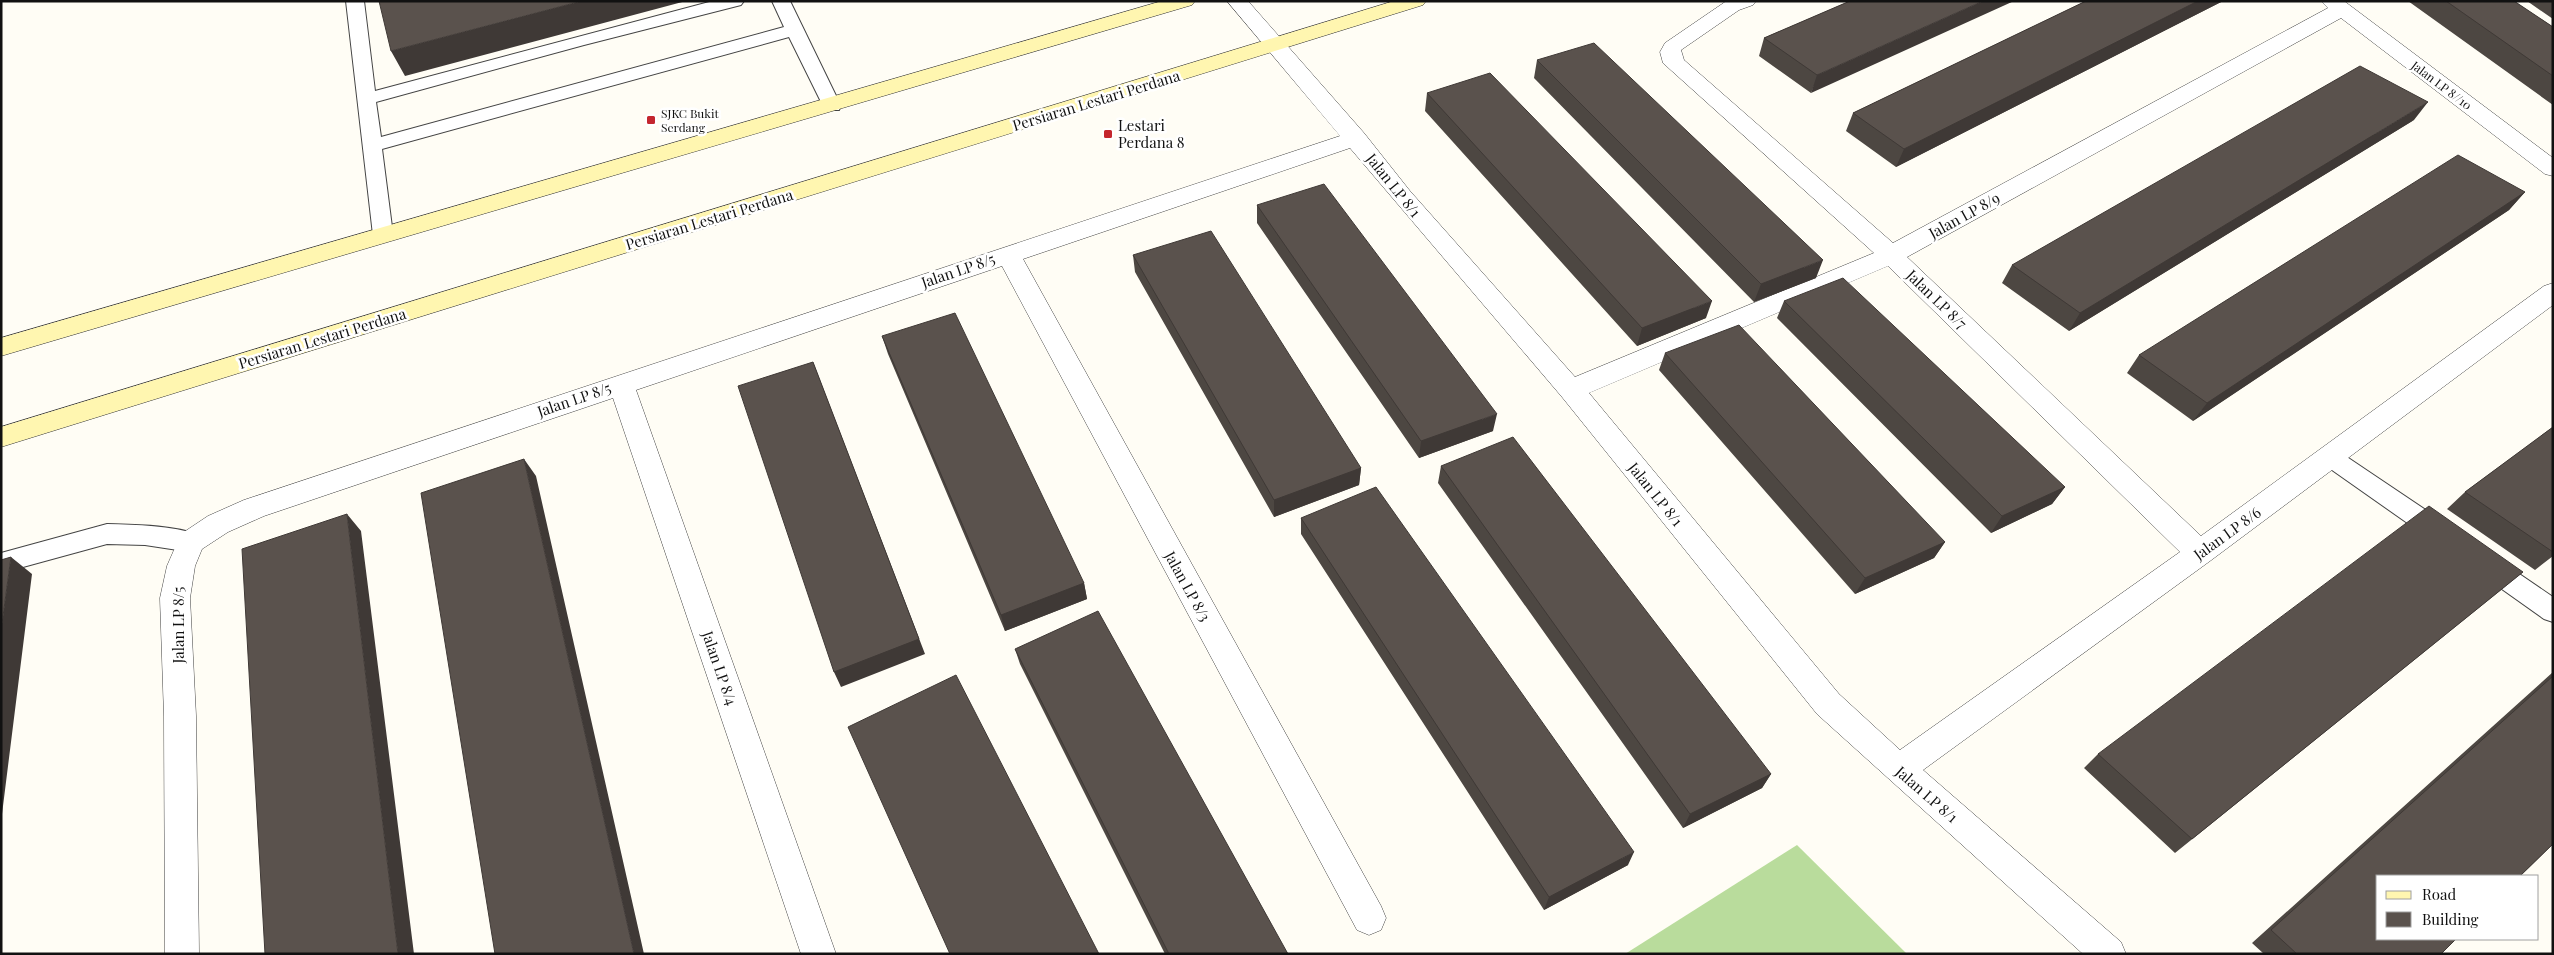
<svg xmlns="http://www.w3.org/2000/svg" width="2554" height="955" font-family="'Playfair Display',serif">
<rect width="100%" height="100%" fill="#fffdf5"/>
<path fill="#b9dc9c" d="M1797,845L1907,954H1625Z"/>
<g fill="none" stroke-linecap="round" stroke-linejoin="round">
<defs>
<path id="service" d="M346,1H364L375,91L713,1H744L741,5L584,45L376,102L381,137L784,27L772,1H790L841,106L839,110H825L789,37L382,149L393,235L390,240L383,242L376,240L373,235Z
M2330,448L2338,451L2451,527L2454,534L2451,541L2442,544L2433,541L2322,463L2318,457L2322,451Z
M107,524C138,525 170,525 200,535L203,542L200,549L191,552L145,545L107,544L1,573V553Z
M2484,553L2493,556L2553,597V622L2544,619L2475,570L2472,563L2475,556Z"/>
<path id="minor" d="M1227,1H1248L1364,133L1410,191L1575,377L1874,253L1663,63L1660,52L1665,43L1725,2L1756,1L1753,5L1739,10L1681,50L1684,60L1893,243L2328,8L2321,1H2344L2553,158V176L2545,174L2341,18L1907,257L2201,536L2544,286L2553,283V305L2210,561L1923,770L2121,942L2126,954H2083L1817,714L1562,397L1350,148L1023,259L1381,906L1386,918L1381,930L1369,935L1357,930L1002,266L636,390L836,954H801L613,398L264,516L228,532L202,549L195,566L190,598L196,716L199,954H165L164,716L160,598L167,566L181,534L208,516L244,500L1340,136ZM1888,266L2180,552L1900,750L1839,694L1589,393Z"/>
<path id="secondary" d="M1162,1H1195L1192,5L1,356V338Z
M1394,1H1426L1423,5L1,447V427Z"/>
</defs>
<use href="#service" stroke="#444" stroke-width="2"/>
<use href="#minor" stroke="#444" stroke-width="1"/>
<use href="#secondary" stroke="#333" stroke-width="1"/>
<use href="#service" fill="#fff" fill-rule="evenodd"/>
<use href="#minor" fill="#fff" fill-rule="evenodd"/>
<use href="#secondary" fill="#fff6b0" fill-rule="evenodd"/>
</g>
<path fill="#4d4742" d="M1850,1L1811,93L1759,56L1764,38Z
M2086,1H2223L1896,167L1846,131L1853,113Z
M2408,1H2514L2553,27V105Z
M2527,1H2553V19Z
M1537,60L1816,278L1754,302L1534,78Z
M1427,93L1706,318L1637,346L1425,111Z
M2414,120L2069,331L2002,283L2012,265Z
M2525,192L2509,210L2193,421L2127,373L2139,355Z
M1257,205L1493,431L1419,458L1257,223Z
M1133,255L1361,468L1359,485L1274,517L1135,272Z
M1784,301L2065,487L2052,504L1991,533L1777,318Z
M882,336L1084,583L1087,599L1005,631L888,354Z
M1665,353L1945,542L1934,558L1855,594L1659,370Z
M2553,427V556L2535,570L2447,509L2465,492Z
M1441,466L1771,774L1762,788L1683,828L1438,483Z
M1301,518L1628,865L1544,910L1301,534Z
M2523,572L2175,853L2084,768L2098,754Z
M1015,649L1288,954H1165L1020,664Z
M2553,672V844L2441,954H2264L2252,943Z"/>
<path fill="#3f3936" d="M582,1H686L405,76L391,51Z
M1983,1H2014L1811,93L1817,75Z
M2198,1H2223L1896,167L1904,149Z
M2428,102L2414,120L2069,331L2080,313Z
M2525,192L2509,210L2193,421L2207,403Z
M1823,260L1816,278L1754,302L1761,284Z
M1712,301L1706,318L1637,346L1642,328Z
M813,362L925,654L841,687L834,672Z
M1497,414L1493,431L1419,458L1421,441Z
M524,459L536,476L644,954H634Z
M1361,468L1359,485L1274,517V500Z
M2065,487L2052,504L1991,533L2002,516Z
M347,514L361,531L414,954H398Z
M1945,542L1934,558L1855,594L1865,578Z
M11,557L32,574L1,822V631Z
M1084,583L1087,599L1005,631L1001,615Z
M1771,774L1762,788L1683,828L1690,814Z
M1634,852L1628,865L1544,910L1549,897Z"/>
<path fill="#5a524d" stroke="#3f3936" d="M379,1H582L391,51Z
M1850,1H1983L1817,75L1764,38Z
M2086,1H2198L1904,149L1853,113Z
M2446,1H2514L2553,27V76Z
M1594,43L1823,260L1761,284L1537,60Z
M2360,66L2428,102L2080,313L2012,265Z
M1490,73L1712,301L1642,328L1427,93Z
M2458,155L2525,192L2207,403L2139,355Z
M1324,184L1497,414L1421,441L1257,205Z
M1211,231L1361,468L1274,500L1133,255Z
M1843,278L2065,487L2002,516L1784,301Z
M955,313L1084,583L1001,615L882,336Z
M1739,325L1945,542L1865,578L1665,353Z
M813,362L919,639L834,672L738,386Z
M2553,427V552L2465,492Z
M1513,437L1771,774L1690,814L1441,466Z
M524,459L634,954H495L421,493Z
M1376,487L1634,852L1549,897L1301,518Z
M2429,506L2523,572L2192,839L2098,754Z
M347,514L398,954H265L242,549Z
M11,557L1,631V560Z
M1098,611L1288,954H1169L1015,649Z
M956,675L1099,954H950L848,727Z
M2553,676V844L2520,876H2378V939H2456L2441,954H2297L2271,930Z"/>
<g fill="#c4262e" stroke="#fff" stroke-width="2">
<rect x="646" y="115" width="10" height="10" rx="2.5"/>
<rect x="1103" y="129" width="10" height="10" rx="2.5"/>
</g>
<g text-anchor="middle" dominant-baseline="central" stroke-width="5" stroke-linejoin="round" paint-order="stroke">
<g font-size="12" fill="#111" stroke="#fff">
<text transform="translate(2442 85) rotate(37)">Jalan LP 8//10</text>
</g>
<g font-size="12" fill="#111" stroke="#fff" text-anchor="start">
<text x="661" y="113">SJKC Bukit<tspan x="661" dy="14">Serdang</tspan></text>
</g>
<g font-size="15" fill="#111" stroke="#fff">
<text transform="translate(1096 100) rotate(-17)">Persiaran Lestari Perdana</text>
<text transform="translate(1394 185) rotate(51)">Jalan LP 8/1</text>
<text transform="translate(1964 215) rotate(-29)">Jalan LP 8/9</text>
<text transform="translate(709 219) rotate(-17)">Persiaran Lestari Perdana</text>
<text transform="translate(958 270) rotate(-19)">Jalan LP 8/5</text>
<text transform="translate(1937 299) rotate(44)">Jalan LP 8/7</text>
<text transform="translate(322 338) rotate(-17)">Persiaran Lestari Perdana</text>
<text transform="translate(574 399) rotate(-19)">Jalan LP 8/5</text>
<text transform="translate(1656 494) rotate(51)">Jalan LP 8/1</text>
<text transform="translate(2227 533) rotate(-36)">Jalan LP 8/6</text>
<text transform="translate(1188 586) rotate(61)">Jalan LP 8/3</text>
<text transform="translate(178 625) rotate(-90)">Jalan LP 8/5</text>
<text transform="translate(720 668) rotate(71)">Jalan LP 8/4</text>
<text transform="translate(1927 794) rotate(41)">Jalan LP 8/1</text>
</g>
<g font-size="15" fill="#111" stroke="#fff" text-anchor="start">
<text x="1118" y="125">Lestari<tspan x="1118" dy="17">Perdana 8</tspan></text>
</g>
</g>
<rect width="2554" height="955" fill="none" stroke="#111111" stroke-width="5"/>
<rect x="2376" y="875" width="162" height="65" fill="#ffffff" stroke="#a0a0a0"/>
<rect x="2386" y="891" width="25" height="8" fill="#fff6b0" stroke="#a0a0a0"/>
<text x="2422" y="900" font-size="15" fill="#111111">Road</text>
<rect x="2386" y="912" width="25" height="15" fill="#5a524d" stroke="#a0a0a0"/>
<text x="2422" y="925" font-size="15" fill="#111111">Building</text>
</svg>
